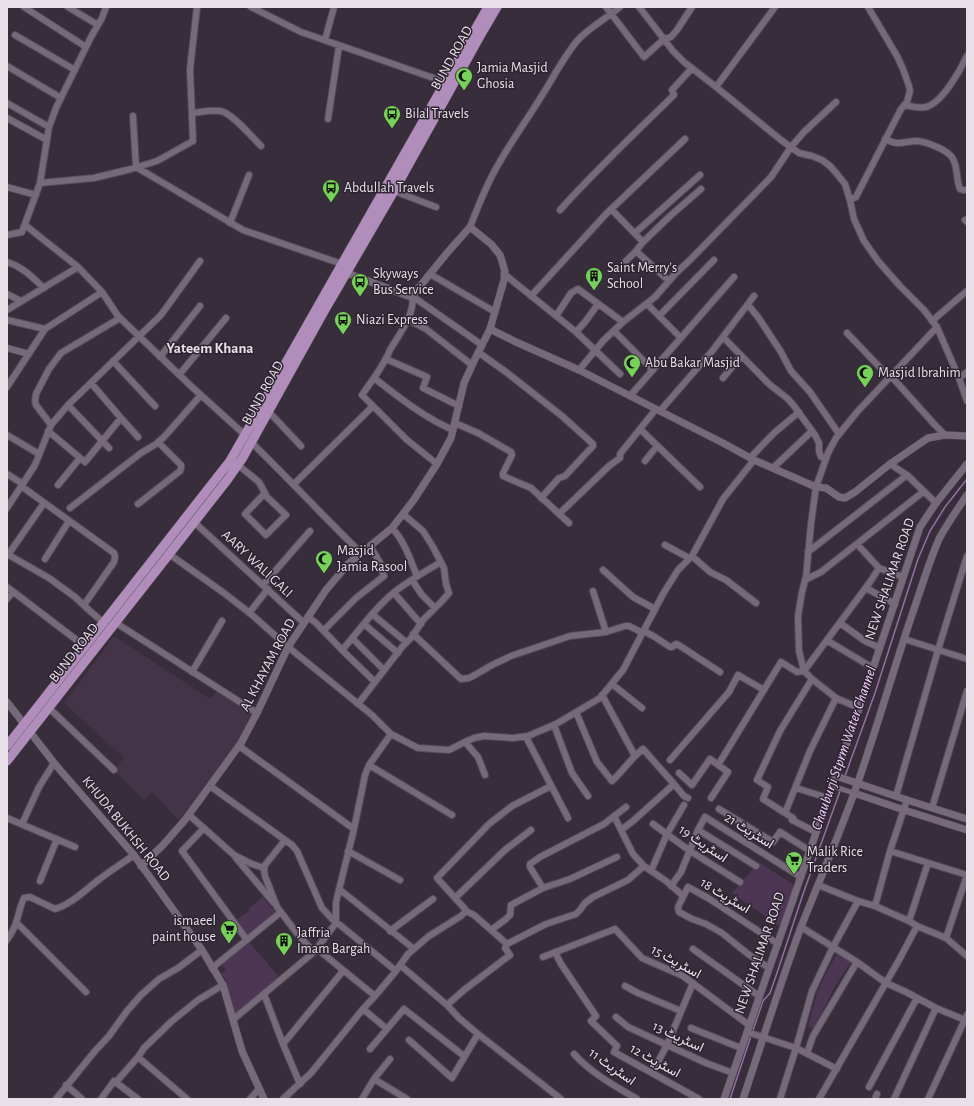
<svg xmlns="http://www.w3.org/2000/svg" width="974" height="1106" font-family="'Alegreya Sans',Vazirmatn,sans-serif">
<rect width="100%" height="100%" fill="#372d3b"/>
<path fill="#433447" d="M114,636L210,699L217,691L254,714L239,746L182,824L152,792L144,800L114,770L124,758L64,703Z"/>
<path fill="#4d3653" d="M759,862L797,887L783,929L732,893Z
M263,897L275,912L247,935L236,920L249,911L248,909Z
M247,940L279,977L232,1017L223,985L227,981L221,974L226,970L221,964Z
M836,955L853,959L834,988L814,1028L808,1027L817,992Z"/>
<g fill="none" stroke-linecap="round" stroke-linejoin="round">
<path stroke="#9670a1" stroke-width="1.5" d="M845,776L875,693L918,559L930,531L945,507L967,479
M752,1033L763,1001L770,993L777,973L803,894L840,791
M730,1099L751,1036"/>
<defs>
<path id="pedestrian" d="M832,786L854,793"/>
<path id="minor" d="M24,7L86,47
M68,7L98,25
M251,7L301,32L445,82
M606,7L644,57L664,39L671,37L677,30L692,7
M639,7L647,17L673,51L684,62L716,87L781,140L799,153L812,156L822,160L830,166L837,174L845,184L850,200L854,219L864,241L878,261L900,286L924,310L937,327L959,378L967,401
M15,35L75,70
M325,40L334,7
M7,66L61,98
M716,87L775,7
M7,103L49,127
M904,105C911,106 919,109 926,107C942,103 960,71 967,56
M192,113C201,112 211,110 220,111C231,112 252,137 261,146
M133,116L136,167L243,230L342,264
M7,118L47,140
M328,119L339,46
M885,139C899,146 902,142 915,141C925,141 949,150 953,159C958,168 956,180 960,189L963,190H967
M40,183L94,178L131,169L157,161L193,141L190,69L197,7
M7,187L36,195
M394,191L436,207
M850,200L856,197L859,191L901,109L907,102L910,91L909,86L903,69L897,56L868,7
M611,209L643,242L636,251L669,281
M560,210C596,170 635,133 674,95L672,90L692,68
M965,220L967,222
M230,223L249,175
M25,225L78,267L102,292L118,316L192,387L245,435
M470,227C477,209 484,191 493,174C507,147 525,123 541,97C553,78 563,58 577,41C588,28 607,18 620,7
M635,233L700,175
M7,235L22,232L40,183L49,127L56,108L91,37L102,18L106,7
M643,242L670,216L701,189
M7,262C23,267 32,277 44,288
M625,262L636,251
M430,274L495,312
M504,274L576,332L620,374
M7,294L21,301
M412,296C416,313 398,336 390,350C389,352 388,356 386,358C380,371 370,383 362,395L406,439L437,464
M412,296L482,345
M531,296L606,214L685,139
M647,304L681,338
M748,305L758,317L781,352L791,371L810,392L839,434
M7,310L78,267
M556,316L571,293L578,289L623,322
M659,316L714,260
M407,319L426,329L472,365
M7,320L45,329
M932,321L961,296L967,291
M614,331L653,370
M576,332L585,322L598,304
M847,333L890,378
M723,337L769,384L788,399L794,406L815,435L819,443V451L821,457L826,459
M7,348L29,354
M478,352L506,372L562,416L593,444V446L565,476L559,478L541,498
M160,357L200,306
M386,359L427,377L423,388L459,406
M113,361L155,406
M579,370L603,341L623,322L655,297L676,273L690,260L771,177L791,147L804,132L836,102
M179,375L226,318
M891,376L935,425L945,435
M374,378C399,397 423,417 453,430
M723,378L741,356
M959,378L967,372
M7,387L45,329L102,292
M630,396L734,277
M68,405L109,448
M660,411L713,350L754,296
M269,412L301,446
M121,418L138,437
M455,423L478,433L511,452L512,455L503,473V476L531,488L569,523
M51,425L36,405L35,401L36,394L49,369L61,353L120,318
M640,429L700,487
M48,431L85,462L121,418L91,383
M7,435L39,454
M252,443C289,479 324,517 361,553
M750,458L774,433L799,412
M645,461L657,446
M890,464L907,475L936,503
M238,465L259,482L267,497L286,515L266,535L245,514L265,493
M773,468L812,431
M7,474L23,484
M294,484L373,406
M58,485L80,458
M21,486L114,553L115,557L114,562L84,605
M138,504L180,471L181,468V465L158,442
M7,508L35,465L51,425L68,405L161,315L200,261
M70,508L141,453L156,444L164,437L201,395
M559,514L609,466L620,458V454L656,409
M194,522L304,623
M392,528C405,542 410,559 417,576
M857,544L879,568L903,577
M665,545L689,558
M808,552L907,475
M7,554L49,578L75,597L90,611L104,623
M169,554L224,593L251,614L288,647L372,715L391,734L418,748L449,750L465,742L474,738L484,736L513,738L528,736L556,724L600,698L623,670L663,594L678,570L692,556L723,499L754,460
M8,555L44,503
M692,556L710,572L726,580L756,603
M45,559L69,521
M603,570L633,597L655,609
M412,580L422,595L435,608
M805,580L821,572L923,492
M263,585L310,531
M7,587L87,648
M866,588L895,604
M593,591L606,632
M394,593L421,624
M7,599L13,592
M249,613L268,589
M372,614L406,642
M308,617L316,623L342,650L375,682
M116,623L257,713
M840,623L865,641L880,648
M364,624L398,653
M324,630L356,598L384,576L382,571V566L370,546
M644,631L655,637L670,647H672L676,644H677L720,672
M413,634L461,679L469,678L475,675L492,665L511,656L570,636L606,632L625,626H629L643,633
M352,638L384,670
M904,639L967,659
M828,641L873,668
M342,650C360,630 375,607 397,590C410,580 426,571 441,562
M192,672L222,621
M812,679L780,731L757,780L768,787L763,799L793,818L792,820L816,832
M612,684L642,708
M602,695L635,756
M358,704L402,647L412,637L423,620L442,601L449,593L446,584L444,568L433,547L423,531L403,514
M49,708L114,770
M859,708L836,698L812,679L804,671L799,651L798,616L802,592L806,577L811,524L816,487L828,453L836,438L857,412L937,327
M576,712L597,762L612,781C623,771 631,758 643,749L674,784L684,796L688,798
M554,725L572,773L588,796
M526,737L568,818
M465,742L478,757L485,775
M239,746L354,829
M670,760L729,692L738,675L764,690
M369,765L452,815
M718,765L781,662L797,672L804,671L870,582L879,568
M679,773L692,785L710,759L728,772L711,798
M210,786L292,845L297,851L322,908L336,923L340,925L396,971
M796,788L828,798
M896,796L938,650L967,556
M932,808L967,691
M719,809L773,842L780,832L810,851
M785,813L810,751L836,698
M189,815L234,855L252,864L264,868
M614,816L633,854L644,866L666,881L682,895V897
M7,818L75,847
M22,824L39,787L54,763
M653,824L690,851L740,882
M204,828L182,851L247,940
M621,830L633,821L674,784
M698,830L756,866
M285,840L265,865L264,870L265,876L277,907L299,936L314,952
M348,851L400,880
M890,851L967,875
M236,858L274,903
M651,871L667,834L684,805
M40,881L57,839
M818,885L858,901L875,906L909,921L917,926L946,938L967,956
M671,886L681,872L698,830L705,817L801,877
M543,888L530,867V864L540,857L604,824L626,807
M339,889L414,949
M455,898L437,878L489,824L512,806L551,786
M875,906L890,851L907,800
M909,921L928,863
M16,922L86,992
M801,927L857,962L886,983L906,992L936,1008L965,1020
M491,930L506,919L510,915L511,905L543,888L570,879L617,857
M390,931L433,899
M946,938L967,875
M7,940C11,934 14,929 16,923C19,914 20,906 24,898L30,897L55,909C72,904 86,889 101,878C111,870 123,863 134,855
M507,944L474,915L466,911L465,909L455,898L505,850L531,830
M507,944L546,924L576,914L580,910L585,903L593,897L628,880L644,866
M316,948L375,996
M693,949L759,996
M555,952L561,964L596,1016L591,1021L617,1046L614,1052L699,1099
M543,957L615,929L642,958L683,976L749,1025
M400,965L447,1005L459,1018L478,1034L561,1099
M212,968L281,912
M769,968L748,954L722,933L706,924L692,919L679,912L678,907L688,887L708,898L778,944
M625,986L638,993L681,1011
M264,994L283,1044L300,1084
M447,1005L464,990L510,955L505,948L507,944
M363,1009L387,1029
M616,1017L628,1027L706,1063L733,1073
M235,1018L314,952L336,923V902L354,829L365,775L369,765L391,734
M691,1028L741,1048
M747,1032L796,1048L837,1069
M409,1040L452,1078L478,1034
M283,1044L343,971
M370,1049L404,1009L464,1056
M807,1053L813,1036L857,962
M574,1054C591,1073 615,1086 637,1099
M138,1057L187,1099
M652,1073L667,1045L693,983
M374,1079L407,1099
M116,1082L138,1057L144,1048L172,1021L198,1000L223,985
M66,1085L82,1099
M869,1087L917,998
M56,1099L95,1051L109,1036L127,1011L141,995L159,979L178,968L202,950
M101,1099L114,1081L138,1099
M250,1099L259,1089
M283,1099L311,1073L363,1009L375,996L396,971L408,954L429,936L461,916L466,911
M362,1099L374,1079L390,1059
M780,1099L796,1048L812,991L833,947L858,901
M819,1099L899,960L917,926
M875,1099L877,1094
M894,1099L936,1008
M928,1099L967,1015"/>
<path id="tertiary" d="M490,329L516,342L579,370L723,443L754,460L816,487L826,488L839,497L845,498L855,492L890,464L928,438L945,435L967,436
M7,702L24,724
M30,732L54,763L134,855L202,950L223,985L242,1051L264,1099
M836,776L907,800L967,819
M854,793L904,810L967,830
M141,866L163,845L185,820L241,743L257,713L288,647L326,590L348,564L392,528L413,501L437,464L451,438L464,383L475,359L490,329L504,280L505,272L502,261L500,255L491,244L470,227L447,253L412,296H408L347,273
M724,1099L873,668L920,527L936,503L967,464
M743,1099C762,1042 780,984 801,927C820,879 841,831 858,782C878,725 894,667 914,609C922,586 929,562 939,539C947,524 957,510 967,495"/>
<path id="primary" d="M7,746L230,461L488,7
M7,761L228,479L242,459L323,313L394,191L480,36L497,7"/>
</defs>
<use href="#pedestrian" stroke="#534a55" stroke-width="6"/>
<use href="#minor" stroke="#534a55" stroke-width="8"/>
<use href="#tertiary" stroke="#534a55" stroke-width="8"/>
<use href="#primary" stroke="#534a55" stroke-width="10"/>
<use href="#pedestrian" stroke="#766a7a" stroke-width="4.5"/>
<use href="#minor" stroke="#766a7a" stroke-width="6"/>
<use href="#tertiary" stroke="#766a7a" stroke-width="7"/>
<use href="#primary" stroke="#b08dba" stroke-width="9"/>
</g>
<defs>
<symbol id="mosque-pin" viewBox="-11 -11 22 30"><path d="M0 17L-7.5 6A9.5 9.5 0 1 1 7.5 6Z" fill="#77d259" stroke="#2d2330"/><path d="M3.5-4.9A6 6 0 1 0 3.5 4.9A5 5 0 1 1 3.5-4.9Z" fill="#111"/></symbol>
<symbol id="bus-pin" viewBox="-11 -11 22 30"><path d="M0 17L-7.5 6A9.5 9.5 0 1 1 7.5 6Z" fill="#77d259" stroke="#2d2330"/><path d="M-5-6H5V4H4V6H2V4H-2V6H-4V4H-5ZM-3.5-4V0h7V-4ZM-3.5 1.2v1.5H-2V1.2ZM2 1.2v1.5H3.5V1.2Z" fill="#111"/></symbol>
<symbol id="building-pin" viewBox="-11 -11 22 30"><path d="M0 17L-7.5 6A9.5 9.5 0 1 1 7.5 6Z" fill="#77d259" stroke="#2d2330"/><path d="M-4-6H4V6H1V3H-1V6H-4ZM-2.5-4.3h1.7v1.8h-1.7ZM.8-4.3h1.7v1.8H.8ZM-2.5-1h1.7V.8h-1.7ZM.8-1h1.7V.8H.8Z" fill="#111"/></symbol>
<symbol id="supermarket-pin" viewBox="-11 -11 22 30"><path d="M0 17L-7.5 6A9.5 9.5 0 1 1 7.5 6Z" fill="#77d259" stroke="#2d2330"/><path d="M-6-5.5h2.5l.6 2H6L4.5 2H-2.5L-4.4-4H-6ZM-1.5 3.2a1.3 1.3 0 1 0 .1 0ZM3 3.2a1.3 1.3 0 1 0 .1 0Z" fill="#111"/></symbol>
</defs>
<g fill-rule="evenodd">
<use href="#mosque-pin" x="454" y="66" width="20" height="27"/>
<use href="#bus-pin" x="382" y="104" width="20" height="27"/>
<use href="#bus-pin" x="321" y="178" width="20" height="27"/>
<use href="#building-pin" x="584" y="266" width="20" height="27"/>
<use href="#bus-pin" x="350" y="272" width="20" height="27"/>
<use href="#bus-pin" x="333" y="310" width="20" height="27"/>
<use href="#mosque-pin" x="622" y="353" width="20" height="27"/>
<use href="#mosque-pin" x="855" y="363" width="20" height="27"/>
<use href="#mosque-pin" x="314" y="549" width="20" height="27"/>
<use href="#supermarket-pin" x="784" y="850" width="20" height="27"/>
<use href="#supermarket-pin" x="219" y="919" width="20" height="27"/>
<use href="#building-pin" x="274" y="931" width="20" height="27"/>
</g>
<g text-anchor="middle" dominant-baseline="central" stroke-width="3" stroke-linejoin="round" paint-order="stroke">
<g font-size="14" fill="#e7e0e9" stroke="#2d2330">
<text transform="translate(452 58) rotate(-61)">BUND ROAD</text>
<text transform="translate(263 393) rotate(-61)">BUND ROAD</text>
<text transform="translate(257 564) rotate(43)">AARY WALI GALI</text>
<text transform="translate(890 579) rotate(-71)">NEW SHALIMAR ROAD</text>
<text transform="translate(74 653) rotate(-52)">BUND ROAD</text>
<text transform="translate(268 665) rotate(-62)">AL KHAYAM ROAD</text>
<text transform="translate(126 829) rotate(51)">KHUDA BUKHSH ROAD</text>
<text transform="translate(749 831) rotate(32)">اسٹریٹ 21</text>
<text transform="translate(703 844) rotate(34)">اسٹریٹ 19</text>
<text transform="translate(725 896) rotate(31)">اسٹریٹ 18</text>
<text transform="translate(760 953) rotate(-71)">NEW SHALIMAR ROAD</text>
<text transform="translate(676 962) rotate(29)">اسٹریٹ 15</text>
<text transform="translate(678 1037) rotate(25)">اسٹریٹ 13</text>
<text transform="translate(655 1061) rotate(29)">اسٹریٹ 12</text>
<text transform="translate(612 1067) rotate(35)">اسٹریٹ 11</text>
</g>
<g font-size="14" fill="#e7e0e9" stroke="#2d2330" text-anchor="start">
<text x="477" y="68">Jamia Masjid<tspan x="477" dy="16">Ghosia</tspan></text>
<text x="405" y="114">Bilal Travels</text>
<text x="344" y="188">Abdullah Travels</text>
<text x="607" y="268">Saint Merry's<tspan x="607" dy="16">School</tspan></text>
<text x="373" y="274">Skyways<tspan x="373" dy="16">Bus Service</tspan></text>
<text x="356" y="320">Niazi Express</text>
<text x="645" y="363">Abu Bakar Masjid</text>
<text x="878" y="373">Masjid Ibrahim</text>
<text x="337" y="551">Masjid<tspan x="337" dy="16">Jamia Rasool</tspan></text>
<text x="807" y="852">Malik Rice<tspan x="807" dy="16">Traders</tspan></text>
<text x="216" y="921" text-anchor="end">ismaeel<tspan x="216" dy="16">paint house</tspan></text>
<text x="297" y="933">Jaffria<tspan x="297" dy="16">Imam Bargah</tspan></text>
</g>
<g font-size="15" font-weight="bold" fill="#e7e0e9" stroke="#2d2330">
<text x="210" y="348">Yateem Khana</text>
</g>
<g font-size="15" font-style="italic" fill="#f1cffa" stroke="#2d2330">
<text transform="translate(844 748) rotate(-71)">Chauburji Stprm Water Channel</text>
</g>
</g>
<rect width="974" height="1106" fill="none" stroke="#e7e0e9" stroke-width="16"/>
</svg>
